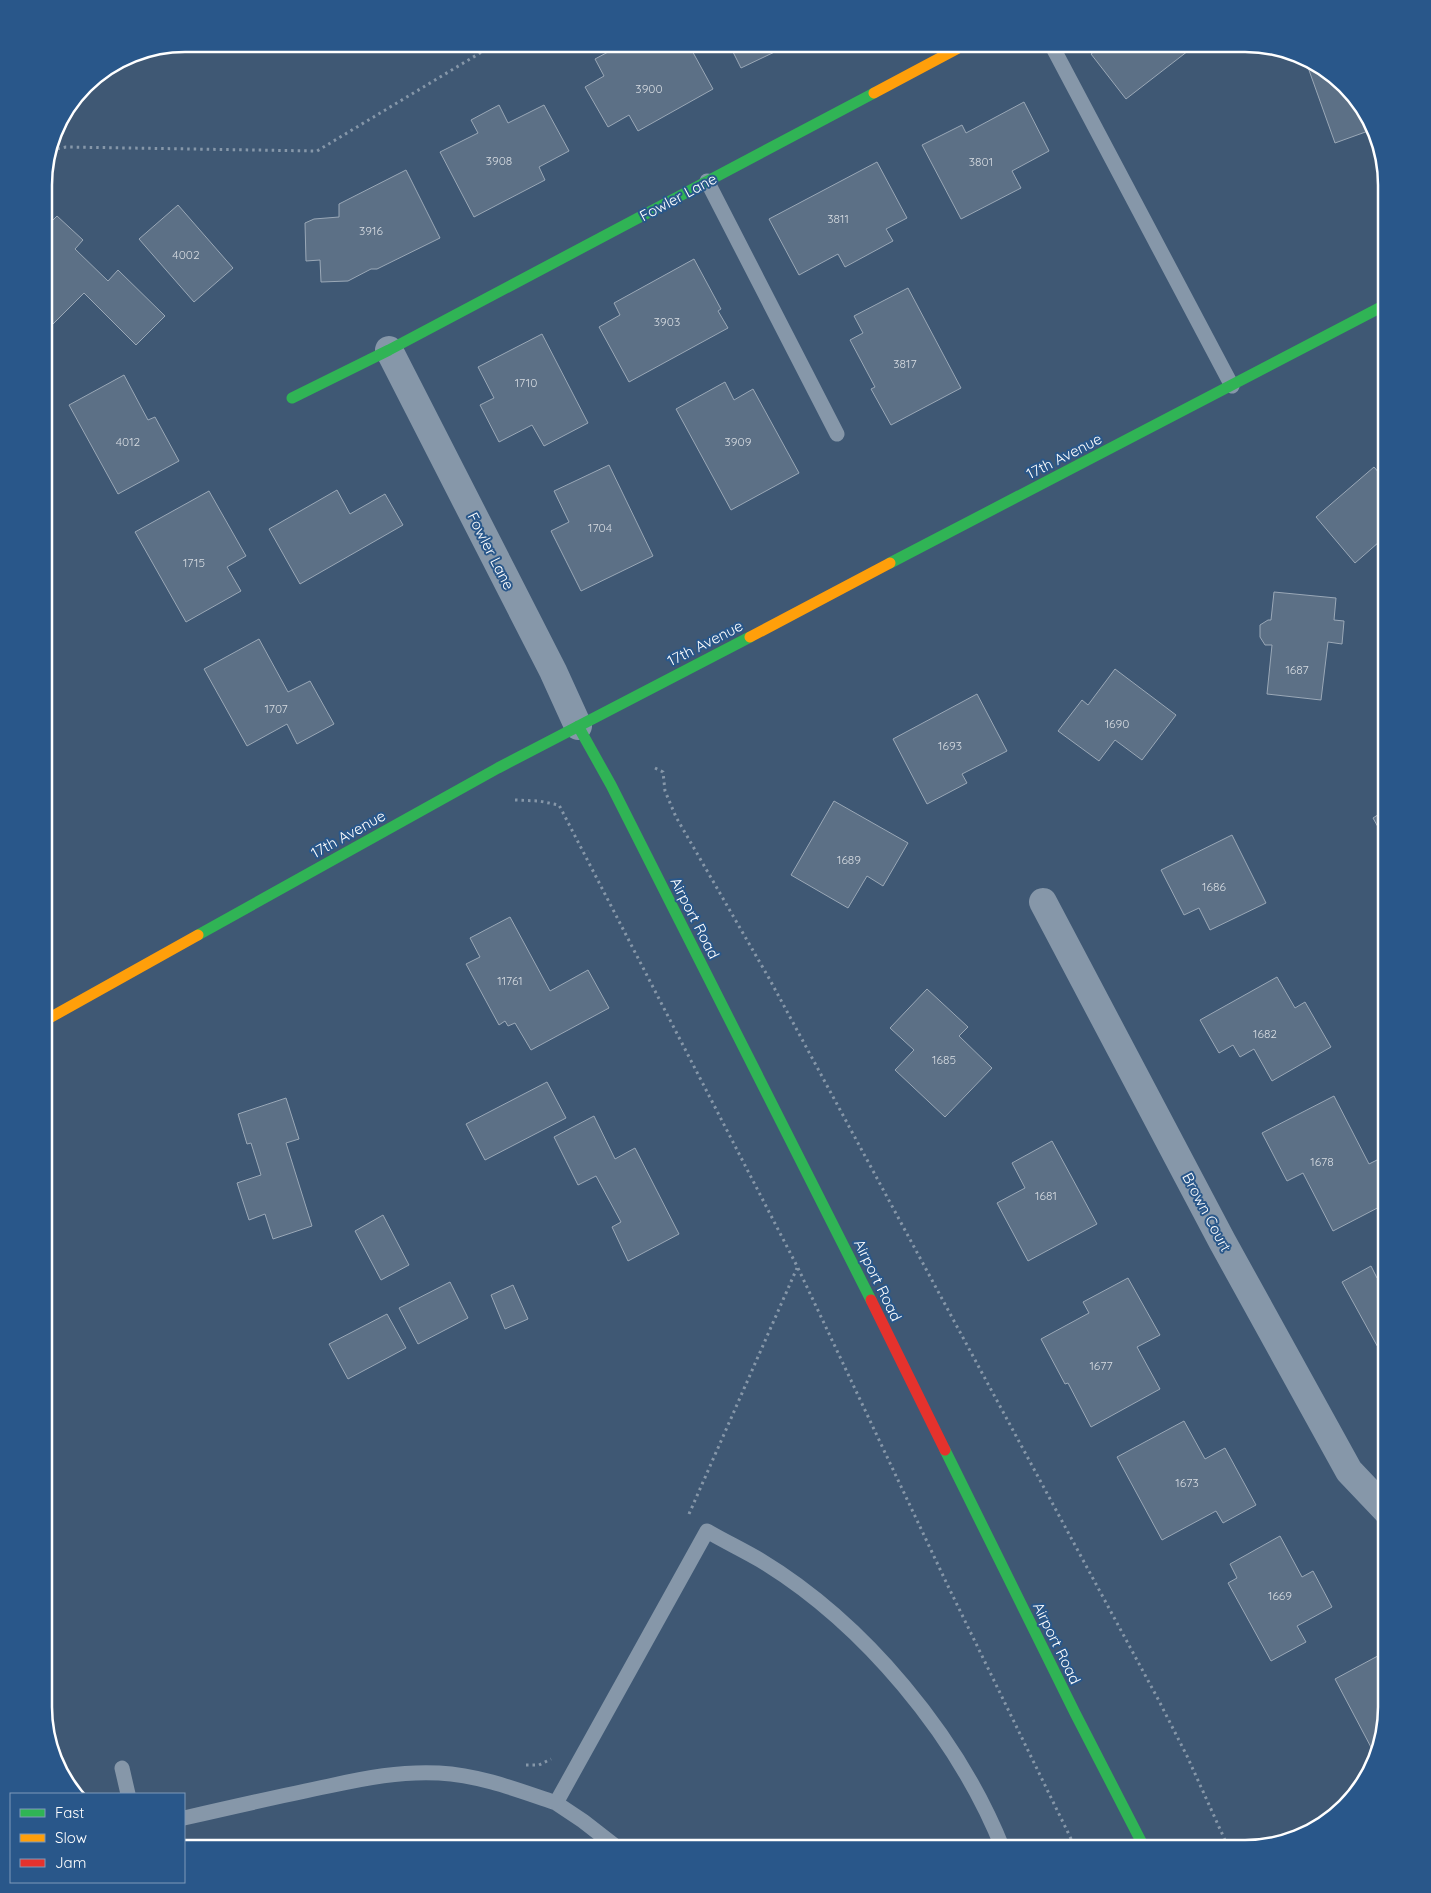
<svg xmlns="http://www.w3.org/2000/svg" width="1431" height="1893" font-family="Quicksand,sans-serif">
<rect width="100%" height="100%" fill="#3f5874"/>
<path fill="#5c7086" stroke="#9aa8b7" d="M623,44H684L687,49L690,47L713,89L638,131L629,115L608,127L585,87L604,76L595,59Z
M729,44H783L785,47L741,68Z
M1104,44H1197L1126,99L1091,54Z
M1305,59L1317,63L1364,107L1371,130L1335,143Z
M1024,102L1049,151L1012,171L1021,188L961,219L922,145L962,125L966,133Z
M499,105L508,123L544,105L569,151L539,167L545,180L474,217L440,152L478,133L471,120Z
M877,162L907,218L886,229L893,241L845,267L838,254L799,275L769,219Z
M406,170L440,238L377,269H371L348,281L321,282L320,260L306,261L305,223L314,219L339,217V204Z
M178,205L233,268L194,302L139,239Z
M57,216L83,240L75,249L108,281L118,270L165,316L136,345L84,293L48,329L44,325V229Z
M694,259L721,309L718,311L728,328L629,382L599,327L620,315L614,303Z
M908,288L961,388L891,425L871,389L875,387L850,340L863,333L854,316Z
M542,334L588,423L544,446L532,425L499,442L480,405L494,398L478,367Z
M124,375L148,420L155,417L179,461L118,494L69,405Z
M725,382L734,400L753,389L799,473L731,510L676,409Z
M609,465L653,556L581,591L551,531L569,522L554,491Z
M1374,467L1387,482V535L1355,563L1316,517Z
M337,490L350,514L385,494L403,525L300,584L269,529Z
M209,491L246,556L227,567L241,591L186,622L135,532Z
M1274,592L1336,598L1334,620L1344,621L1342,644L1328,642L1321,700L1267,694L1272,645H1265L1260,637V625L1268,620H1271Z
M259,639L288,692L310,681L334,724L297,744L287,724L247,746L204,669Z
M1115,669L1176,715L1142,760L1115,740L1099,761L1058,731L1082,700L1088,705Z
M977,694L1007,751L962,774L967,783L927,804L893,739Z
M834,801L908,843L883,886L867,876L848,908L791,875Z
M1387,809V843L1373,818Z
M1232,835L1266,903L1210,930L1199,908L1184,915L1161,870Z
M510,917L550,991L588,970L609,1008L531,1050L515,1023L508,1026L505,1021L499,1025L466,964L480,957L470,938Z
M1277,977L1295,1008L1305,1002L1331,1047L1272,1081L1254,1049L1240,1057L1233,1045L1219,1053L1200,1020Z
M927,989L968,1027L959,1036L992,1068L945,1117L895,1070L914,1050L890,1028Z
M547,1082L566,1118L485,1160L466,1124Z
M1334,1096L1369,1164L1381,1158L1387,1170V1203L1333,1231L1303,1173L1287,1181L1262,1133Z
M286,1098L299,1139L286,1143L312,1226L273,1239L265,1214L249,1220L237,1183L261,1175L251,1143L247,1144L238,1114Z
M594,1116L615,1159L635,1148L679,1234L628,1261L612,1227L621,1222L596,1176L578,1185L554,1137Z
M1052,1141L1097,1224L1028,1261L997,1203L1025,1188L1012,1163Z
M383,1215L409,1265L381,1280L355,1231Z
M1371,1266L1377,1278L1387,1272V1347L1380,1351L1342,1282Z
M1128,1278L1160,1335L1137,1347L1160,1389L1091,1427L1068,1383L1065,1384L1041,1339L1089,1313L1083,1302Z
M450,1282L468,1318L418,1344L399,1308Z
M513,1285L528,1319L505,1329L491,1295Z
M387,1314L406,1348L348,1379L329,1344Z
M1184,1421L1205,1459L1225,1448L1256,1505L1223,1523L1216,1511L1162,1540L1117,1457Z
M1280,1536L1302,1577L1313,1571L1332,1607L1297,1626L1306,1642L1271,1661L1228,1583L1237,1578L1230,1564Z
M1387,1651V1708L1376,1749L1373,1751L1335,1679Z"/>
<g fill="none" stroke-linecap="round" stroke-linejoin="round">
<path stroke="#8697a9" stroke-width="3" stroke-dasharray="2.5 4" stroke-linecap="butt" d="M51,150L66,147L317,151L495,44
M655,768L663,772L665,791L676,817L770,980L1158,1699L1187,1756L1229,1849
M515,800L539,801L559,805L798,1268L947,1584L1076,1849
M689,1514L797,1268
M526,1765H539L551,1759"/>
<path stroke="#8697a9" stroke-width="15" d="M1051,44L1232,386
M707,181L837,434
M122,1768L128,1794
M184,1818C232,1807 280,1796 329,1786C365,1778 401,1771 439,1773C479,1775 518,1790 556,1803
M619,1849L583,1821L556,1803L707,1531C724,1541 743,1550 760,1560C864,1623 958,1736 1003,1849"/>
<path stroke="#8697a9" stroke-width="28" d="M389,350L553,671L578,726
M1043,902L1222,1241L1349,1471L1387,1511"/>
<path stroke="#30b455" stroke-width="11" d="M292,398L389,350L874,93
M890,563L1387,304
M578,726L611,785L871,1300
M198,935L498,768L750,637
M945,1450L1075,1713L1145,1849"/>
<path stroke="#ff9f0a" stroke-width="11" d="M874,93L966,44
M750,637L890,563
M44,1021L198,935"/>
<path stroke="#e5322d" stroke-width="11" d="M871,1300L945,1450"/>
</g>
<g text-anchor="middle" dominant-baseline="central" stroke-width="4" stroke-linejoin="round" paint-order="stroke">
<g font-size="12" fill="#d6dbe1">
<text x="649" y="88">3900</text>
<text x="499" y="160">3908</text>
<text x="981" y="161">3801</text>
<text x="838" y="218">3811</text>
<text x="371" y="230">3916</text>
<text x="186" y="254">4002</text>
<text x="667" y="321">3903</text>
<text x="905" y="363">3817</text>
<text x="526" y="382">1710</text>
<text x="128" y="441">4012</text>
<text x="738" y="441">3909</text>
<text x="600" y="527">1704</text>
<text x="194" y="562">1715</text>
<text x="1297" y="669">1687</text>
<text x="276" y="708">1707</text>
<text x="1117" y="723">1690</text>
<text x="950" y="745">1693</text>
<text x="849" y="859">1689</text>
<text x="1214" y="886">1686</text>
<text x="510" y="980">11761</text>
<text x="1265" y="1033">1682</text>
<text x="944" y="1059">1685</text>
<text x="1322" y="1161">1678</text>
<text x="1046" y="1195">1681</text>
<text x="1101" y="1365">1677</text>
<text x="1187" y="1482">1673</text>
<text x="1280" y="1595">1669</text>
</g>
<g font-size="15" fill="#fff" stroke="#29578a">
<text transform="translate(678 197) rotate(-28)">Fowler Lane</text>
<text transform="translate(1064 456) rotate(-27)">17th Avenue</text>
<text transform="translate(491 551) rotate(63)">Fowler Lane</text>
<text transform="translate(705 643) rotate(-27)">17th Avenue</text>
<text transform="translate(348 834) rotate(-29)">17th Avenue</text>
<text transform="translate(695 918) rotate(63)">Airport Road</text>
<text transform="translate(1207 1212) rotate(62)">Brown Court</text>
<text transform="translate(878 1280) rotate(64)">Airport Road</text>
<text transform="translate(1057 1643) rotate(64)">Airport Road</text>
</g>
</g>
<path d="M0 0H1431V1893H0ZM185 52H1245A133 133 0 0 1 1378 185V1707A133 133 0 0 1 1245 1840H185A133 133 0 0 1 52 1707V185A133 133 0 0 1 185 52Z" fill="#29578a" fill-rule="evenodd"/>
<path fill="none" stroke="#fff" stroke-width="2.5" d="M185 52H1245A133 133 0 0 1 1378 185V1707A133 133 0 0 1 1245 1840H185A133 133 0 0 1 52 1707V185A133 133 0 0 1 185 52Z"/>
<rect x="10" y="1793" width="175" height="90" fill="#29578a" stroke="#7f9ab9"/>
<rect x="20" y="1809" width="25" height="8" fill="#30b455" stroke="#7f9ab9"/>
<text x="55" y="1818" font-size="15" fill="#ffffff">Fast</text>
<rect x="20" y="1834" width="25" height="8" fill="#ff9f0a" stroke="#7f9ab9"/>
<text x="55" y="1843" font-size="15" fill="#ffffff">Slow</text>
<rect x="20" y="1859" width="25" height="8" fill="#e5322d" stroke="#7f9ab9"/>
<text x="55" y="1868" font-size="15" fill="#ffffff">Jam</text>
</svg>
